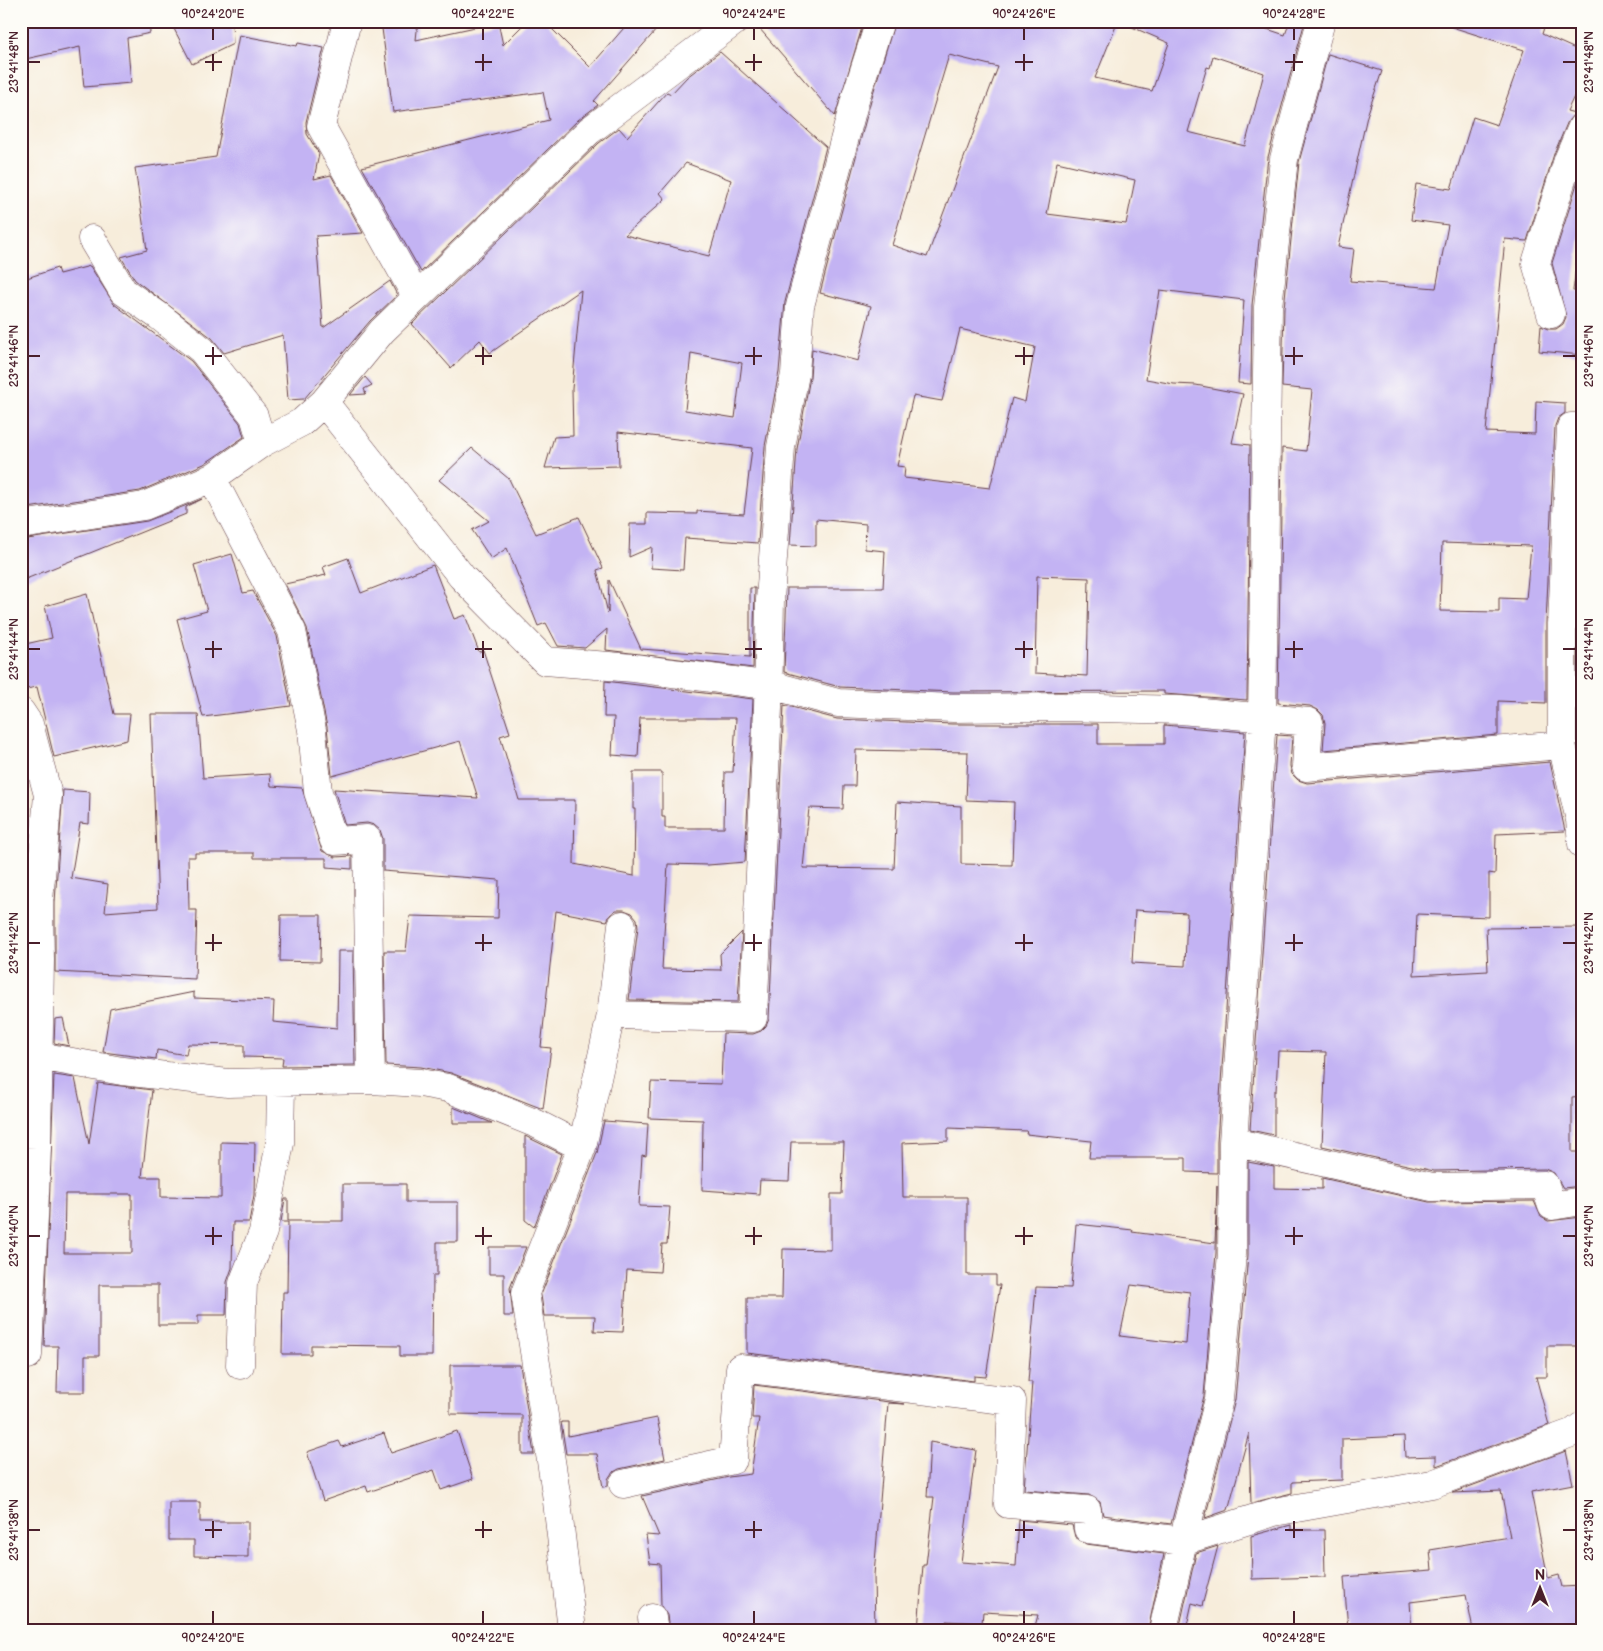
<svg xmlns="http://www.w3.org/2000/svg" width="1603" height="1651" font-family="'Balsamiq Sans',sans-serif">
<rect width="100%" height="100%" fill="#fdfcf7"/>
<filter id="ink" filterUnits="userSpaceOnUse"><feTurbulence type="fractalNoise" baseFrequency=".02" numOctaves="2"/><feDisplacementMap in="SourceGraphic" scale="10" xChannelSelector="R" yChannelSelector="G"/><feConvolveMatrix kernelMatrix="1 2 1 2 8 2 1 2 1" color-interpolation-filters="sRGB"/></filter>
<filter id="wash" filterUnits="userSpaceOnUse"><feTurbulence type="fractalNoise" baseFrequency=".0096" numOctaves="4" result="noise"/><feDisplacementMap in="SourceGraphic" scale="20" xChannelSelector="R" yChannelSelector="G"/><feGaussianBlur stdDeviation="1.12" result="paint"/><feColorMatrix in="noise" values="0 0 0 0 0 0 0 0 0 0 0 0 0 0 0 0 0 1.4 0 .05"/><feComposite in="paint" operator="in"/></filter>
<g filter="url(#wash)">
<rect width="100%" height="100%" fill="#f7eddb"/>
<g id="blocks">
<path fill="#c3b3f3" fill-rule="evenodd" d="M21,21H149L150,33L127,38L131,83L84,87L80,47L21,60Z
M170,21H232L233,44L192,64Z
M381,21H418L416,40L498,22L503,45L527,21H544L590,67L630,21H664L594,101L598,105L578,120L421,272L362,167L549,120L543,92L393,112Z
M753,21H864L835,116Z
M895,21H1118L1095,78L1152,91L1169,43L1118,21H1204L1228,29L1231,21H1243L1285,35L1290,21H1305L1268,157L1252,305L1251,384L1238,383L1244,300L1160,290L1146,379L1174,384L1196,385L1243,394L1232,443L1250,445L1247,700L1164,694V691L953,692L840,687L784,672L787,588H883L885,551L865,549L866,524L816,519V546L790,545L797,449L810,377L812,349L858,361L871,306L820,293L871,100ZM949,55L998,67L927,257L892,245ZM1213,56L1264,73L1245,146L1188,132L1207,67L1210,68ZM1057,162L1135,180L1126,224L1047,214ZM960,329L1035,347L1025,402L1012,398L990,488L904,478L905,467L897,466L913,396L942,401ZM1037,576L1089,578L1087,676L1035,673Z
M1453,21H1546L1542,34L1582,52V80L1567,111L1575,113L1568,121L1554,154L1527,241L1505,239L1486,432L1535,434L1536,401L1565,403V413L1558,418L1555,426L1546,623V703L1498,701V735L1323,750L1325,723L1323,715L1318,710L1310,706L1278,703L1282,448L1306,451L1312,390L1282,387L1284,308L1299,162L1328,54L1382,71L1367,116L1338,247L1354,249L1350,281L1436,288L1448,225L1411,220L1416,184L1451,189L1473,117L1497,125L1524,50L1452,27ZM1442,543L1531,546L1526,599L1499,598V612L1440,611Z
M239,35L297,46L298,43L324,48L306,122L307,134L319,154L314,179L331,175L363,233L316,236L323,328L390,281L397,295L370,321L304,399L288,400L283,335L224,353L212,338L135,280L121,257L147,250L135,168L216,157Z
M720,52L826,147L785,302L779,372L765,446L758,543L685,538L683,570L651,568L652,547L629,557L630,524H647V513L697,514V511L744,514L752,448L618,432L619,466L545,468L554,437L573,436L572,389L581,290L490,353L480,340L451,368L412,324L599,143L619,128L627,137L667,92L671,94L687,77ZM686,163L731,180L709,256L625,235L665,199L660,193ZM691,353L742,363L735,418L685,410Z
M1582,168V219L1573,291H1582V355L1539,351L1541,326L1548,329H1556L1563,324L1566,317L1552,263Z
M90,266L114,304L191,361L240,423L244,437L204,464L140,491L21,509V280L57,268L59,274Z
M365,377L372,385L364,389L366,394L350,395Z
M472,448L509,479L536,534L579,517L603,568L597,570L608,613L609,580L641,649L750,657V588H755L753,668L606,650L607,629L585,648L558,646L546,623L538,626L507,548L491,559L472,530L489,521L439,480Z
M202,499L186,507V514L21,581V540L147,521Z
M1582,534V704H1578V624Z
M232,554L243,593L253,591L277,636L291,706L203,717L177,619L207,611L194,565Z
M348,558L361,593L433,565L454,619L465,615L479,652L483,650L510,733L500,736L519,800H575L574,864L634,876L635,809H633V772H662V817H665V828H724L725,772H733L736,718H640L638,757L612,755L614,717H604L605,681L753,699L745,862L708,865L668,864L662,969L721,970L720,954L742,932L738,1002L629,1000L638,927L637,919L632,913L624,910H616L610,915L607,921L556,911L541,1047L551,1048L543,1109L451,1073L421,1067L386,1065L384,951H406L410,916L498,918L499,880L383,871V839L380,830L374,825L367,823L345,825L334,789L478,798L460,741L332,776L327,727L307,628L285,584L326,575L323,567Z
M87,594L114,714H130L127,740L54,757L37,687L21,690V645L52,638L45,606Z
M784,705L837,719L952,724H1098V744H1164V725L1245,732L1217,1141V1173L1186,1172V1158H1089L1091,1141L1026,1134L1027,1131L948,1128V1141L902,1143L903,1197H967V1275H996V1285H1000L986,1377L974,1376V1381L747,1353V1298H782L783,1249L831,1250V1194H842L844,1142H791L789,1181L760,1180L759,1194L702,1190L703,1120L649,1118L651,1082L721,1084L723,1033L753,1034L761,1031L766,1026L769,1019ZM856,750L968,752L966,800L1014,802L1012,865L961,864V806L897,802L894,869L803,868L809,808L843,809L844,786H855ZM1135,910L1187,913L1185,966L1132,963Z
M151,714H198L203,778L270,774L271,786L302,788L322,851L335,857L352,856V869L326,867V858H254V853H195V857H188L189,910H197L195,979L55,972V902L63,790L90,792L89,824L80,823L71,878L108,884L105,912L158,908Z
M1277,735L1292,736L1290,766L1292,774L1298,780L1307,783L1550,762L1565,831L1496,834L1495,874L1489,873V917L1417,914L1414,975L1488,971L1486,928L1582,927V1096L1572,1097V1152H1582V1186L1563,1188L1554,1173L1545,1169L1434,1171L1322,1146L1326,1052L1278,1051L1276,1091H1274V1135L1250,1130Z
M21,847L28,848L23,900L24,942H21Z
M281,915H321L320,962L280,961Z
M338,951H353L355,1065L282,1066L283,1058L244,1057V1045L188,1044L186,1055L157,1050L156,1059L103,1052L110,1009L194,992V998L274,1001L273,1022L337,1028Z
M63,1018L69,1046L54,1043L55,1019Z
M54,1075L75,1078L89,1144L98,1083L152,1090L142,1177H161V1197L221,1198V1142L255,1143L254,1195L249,1222H233L232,1268L227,1282L226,1315H198V1325H158V1285H99V1356H85V1392H57L58,1346H44ZM65,1194H132V1253H64Z
M453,1107L492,1123H453Z
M604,1121L648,1124L646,1156L642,1155L639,1206L670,1207L667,1244H662L660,1272L627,1270L623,1332L594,1331L595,1316H544L541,1295L597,1153Z
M525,1136L562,1154L534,1227L525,1220Z
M1248,1162L1274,1167V1188L1322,1189V1178L1429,1202L1534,1201L1541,1217L1548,1221L1582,1217V1346H1547V1377H1536L1549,1425L1436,1466V1456L1405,1457L1404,1436L1342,1439V1480L1292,1482V1493L1251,1503L1249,1433L1228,1510L1205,1518L1235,1400L1248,1255Z
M343,1184H406V1202H458V1242H437V1275H433L432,1356H400V1346L311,1345V1354H282L283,1292H287L288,1222H281L285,1199H288V1221H343Z
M1217,1186L1216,1253L1204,1396L1171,1524L1103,1515L1100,1502L1089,1495L1024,1490L1032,1382H1028L1036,1287L1071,1288L1076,1224L1133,1230L1132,1232L1215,1243ZM1131,1285L1190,1292L1186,1344L1120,1336Z
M489,1247H526L510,1288L513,1316H504V1274H489Z
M450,1365H520L534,1454H522V1415L450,1414Z
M754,1385L905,1404L888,1403L874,1575L875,1630H669L667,1615L661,1606L660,1564L650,1563L646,1535L659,1536L642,1496L729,1477L751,1474L759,1418H752Z
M657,1418L665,1459L619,1469L612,1473L608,1479V1486L603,1487L597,1454H566L561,1422H568V1436Z
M457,1431L473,1479L441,1490L434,1470L368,1492L366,1486L323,1501L307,1452L339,1441L342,1447L384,1433L391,1453Z
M930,1442L976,1450L961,1562L1016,1566L1019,1520L1072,1525L1075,1537L1086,1544L1164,1554L1148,1630H1034L1038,1615L983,1612L982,1623L946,1621V1630H918L923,1565H926L934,1497H927Z
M1566,1451L1573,1484L1531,1492L1548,1578L1559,1575L1562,1587L1582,1586V1630H1473L1466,1595L1410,1602L1412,1630H1348L1344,1577L1432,1570L1430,1550L1510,1537L1501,1491L1452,1493Z
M169,1502H200V1522H248V1557L194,1556V1540H169Z
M1291,1525V1530H1324L1325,1577L1252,1579L1251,1536Z
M1218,1546L1202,1606L1192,1603L1186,1630H1179L1196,1553Z"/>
</g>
</g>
<g filter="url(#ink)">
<use href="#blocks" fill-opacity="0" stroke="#643e45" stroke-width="1"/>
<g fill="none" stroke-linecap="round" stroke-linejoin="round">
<defs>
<path id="street" d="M347,21L321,126L416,296
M92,239L123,291L159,316L202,350L254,416L262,443
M1551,314L1536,263L1568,160L1582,127
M324,402L462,577L545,661L634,668L780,687
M212,478L292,631L312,730L318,792L334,841L367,839L371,1080
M21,525L144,506L212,478L262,443L302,422L324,402L382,331L589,131L735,21
M767,684L838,703L953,708L1061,707L1181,710L1309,722L1306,767L1562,745V624L1571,427H1582
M21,712L29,724L48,795L39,901L40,960L21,957
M1562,745L1580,820L1582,844
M611,1015L753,1018L768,708L770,600L781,447L795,374L800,306L856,96L880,21
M39,1056L122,1071L228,1083L371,1080L420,1083L448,1088L537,1124L582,1147
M1233,1142L1432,1187L1545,1185L1552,1206L1582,1201
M28,1355L37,1148L40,960
M240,1365L243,1283L263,1232L280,1143L281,1083
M623,1484L733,1460L740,1368L1012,1401L1008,1504L1087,1510L1088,1529L1183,1541L1219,1399L1232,1254L1233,1142L1262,718L1268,307L1284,159L1321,21
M652,1618L654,1630
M572,1630L556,1493L525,1293L582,1147L611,1015L622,925
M1163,1630L1183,1541L1274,1512L1432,1484L1574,1432L1582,1426"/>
</defs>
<use href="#street" stroke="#643e45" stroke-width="29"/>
<use href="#street" stroke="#fff" stroke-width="28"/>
</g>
</g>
<path fill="none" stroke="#4a1f2b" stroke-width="2" d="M213,28V40M483,28V40M754,28V40M1024,28V40M1294,28V40M213,54V71M483,54V71M754,54V71M1024,54V71M1294,54V71M28,62H40M205,62H222M475,62H492M745,62H762M1015,62H1033M1285,62H1303M1563,62H1576M213,347V365M483,347V365M754,347V365M1024,347V365M1294,347V365M28,356H40M205,356H222M475,356H492M745,356H762M1015,356H1033M1285,356H1303M1563,356H1576M213,641V658M483,641V658M754,641V658M1024,641V658M1294,641V658M28,649H40M205,649H222M475,649H492M745,649H762M1015,649H1033M1285,649H1303M1563,649H1576M213,934V951M483,934V951M754,934V951M1024,934V951M1294,934V951M28,943H40M205,943H222M475,943H492M745,943H762M1015,943H1033M1285,943H1303M1563,943H1576M213,1227V1245M483,1227V1245M754,1227V1245M1024,1227V1245M1294,1227V1245M28,1236H40M205,1236H222M475,1236H492M745,1236H762M1015,1236H1033M1285,1236H1303M1563,1236H1576M213,1521V1538M483,1521V1538M754,1521V1538M1024,1521V1538M1294,1521V1538M28,1530H40M205,1530H222M475,1530H492M745,1530H762M1015,1530H1033M1285,1530H1303M1563,1530H1576M213,1611V1624M483,1611V1624M754,1611V1624M1024,1611V1624M1294,1611V1624"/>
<rect width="1603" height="1651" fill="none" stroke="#fdfcf7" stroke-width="55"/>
<g transform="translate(1540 1588)" stroke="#fdfcf7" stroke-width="4" paint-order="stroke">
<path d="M0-4L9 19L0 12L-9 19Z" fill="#4a1f2b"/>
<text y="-8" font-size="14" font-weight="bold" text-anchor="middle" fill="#4a1f2b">N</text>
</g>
<rect x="28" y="28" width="1548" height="1596" fill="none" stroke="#4a1f2b" stroke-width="2"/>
<g font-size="12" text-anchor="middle" fill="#4a1f2b">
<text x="213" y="18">90°24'20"E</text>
<text x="483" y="18">90°24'22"E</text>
<text x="754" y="18">90°24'24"E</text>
<text x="1024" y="18">90°24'26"E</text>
<text x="1294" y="18">90°24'28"E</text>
<text transform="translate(14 62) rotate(-90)" y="4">23°41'48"N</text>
<text transform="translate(1589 62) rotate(-90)" y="4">23°41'48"N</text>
<text transform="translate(14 356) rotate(-90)" y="4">23°41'46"N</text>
<text transform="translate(1589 356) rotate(-90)" y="4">23°41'46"N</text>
<text transform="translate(14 649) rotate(-90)" y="4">23°41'44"N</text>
<text transform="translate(1589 649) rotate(-90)" y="4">23°41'44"N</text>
<text transform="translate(14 943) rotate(-90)" y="4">23°41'42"N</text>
<text transform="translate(1589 943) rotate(-90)" y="4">23°41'42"N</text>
<text transform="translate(14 1236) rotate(-90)" y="4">23°41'40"N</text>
<text transform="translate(1589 1236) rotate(-90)" y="4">23°41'40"N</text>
<text transform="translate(14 1530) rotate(-90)" y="4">23°41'38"N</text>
<text transform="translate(1589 1530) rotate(-90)" y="4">23°41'38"N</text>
<text x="213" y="1642">90°24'20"E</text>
<text x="483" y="1642">90°24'22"E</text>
<text x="754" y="1642">90°24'24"E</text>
<text x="1024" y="1642">90°24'26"E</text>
<text x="1294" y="1642">90°24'28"E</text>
</g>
</svg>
